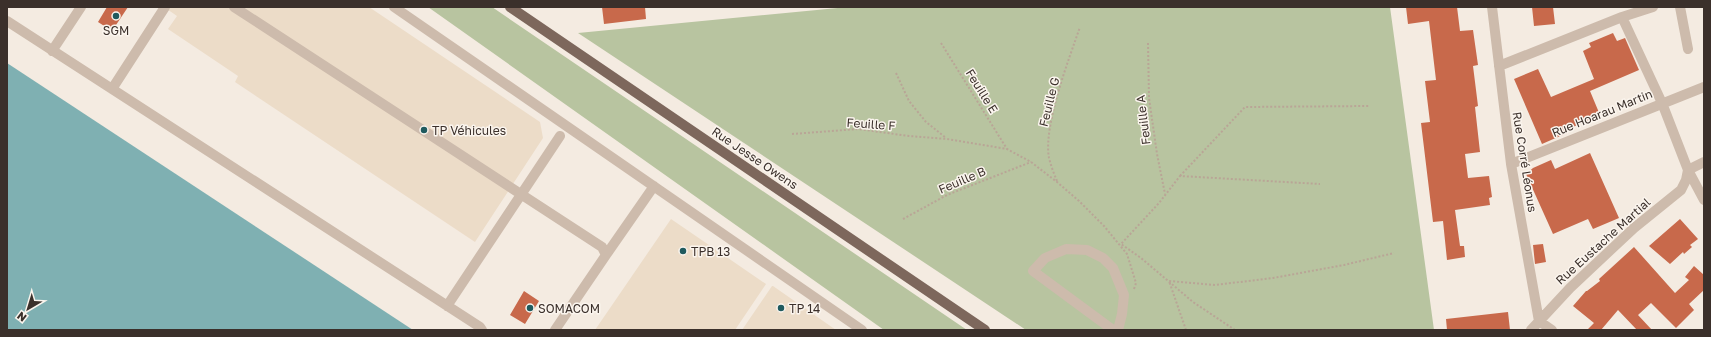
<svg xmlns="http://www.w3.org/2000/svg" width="1711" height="337" font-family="'Golos Text',sans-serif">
<rect width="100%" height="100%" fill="#f4ebe1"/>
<path fill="#b8c4a0" d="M428,7H492L967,330H884Z
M848,7H1390L1434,330H1026L578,33Z"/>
<path fill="#ecdcc8" d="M164,7H369L540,122L543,138L475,242L235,82L238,76L168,29L177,16Z
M671,219L766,284L735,330H595Z
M772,286H773L836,330H742Z"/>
<path fill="#7fb0b2" d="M7,63L413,330H7Z"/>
<path fill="#c8694b" d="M107,7H128L112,31L98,22Z
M602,7H645L646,19L604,24Z
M1406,7H1457L1460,31L1473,30L1478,65L1473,66L1478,106L1475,107L1480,152L1465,154L1468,178L1489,176L1492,197L1489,198L1490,205L1455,210L1460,246H1464L1465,257L1447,260L1443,221L1433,222L1421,123L1430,122L1425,81L1436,80L1429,21L1408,24Z
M1532,7H1553L1555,24L1534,26Z
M1613,33L1617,41L1625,38L1639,70L1590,91L1600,115L1566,130L1567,133L1542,144L1514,79L1538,69L1551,97L1594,79L1583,51L1591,47L1589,43Z
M1590,153L1619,218L1593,229L1588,219L1553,234L1526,174L1533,168L1551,160L1555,169Z
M1680,219L1698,239L1690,245L1692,247L1684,254L1683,252L1670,264L1649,246Z
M1543,244L1546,262L1535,264L1533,245Z
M1634,247L1675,293L1689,280L1685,277L1694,266L1704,275V290L1689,304L1694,310L1676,328L1651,303L1638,315L1652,330H1637L1618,310L1601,330H1587L1594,323L1573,306L1586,291H1587L1600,281L1599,279Z
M524,291L539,301L525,324L510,315Z
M1508,312L1510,330H1447L1446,319Z"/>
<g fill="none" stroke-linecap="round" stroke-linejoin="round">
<path stroke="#b9a596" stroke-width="2" stroke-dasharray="2 2" stroke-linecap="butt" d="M941,43L1007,149
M1148,43L1149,98L1157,154L1165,194
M896,73L909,101L926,122L946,138
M792,134L858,129L909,136L947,139L1007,149L1031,162L1057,182L1079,201L1104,226L1127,254L1136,283L1134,289
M1180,176L1245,107L1369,106
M1057,181C1054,174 1051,166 1049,158C1043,126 1069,59 1080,27
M903,219L947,195L1031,162
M1186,330L1169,281L1215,285L1273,278L1344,265L1394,253
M1235,330L1193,302L1141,258L1121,244L1159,203L1180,176L1320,184"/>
<path stroke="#cdbbac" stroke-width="10" d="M234,7L602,247L606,255L555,330
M394,7L862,330
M1492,7L1511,164L1539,321L1552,330
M1680,7L1688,49
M1622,17L1662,103L1688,170L1704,200
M7,21L480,327L482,330
M52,51L81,7
M1499,66L1622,17L1653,7
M112,89L165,7
M1511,164L1704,87
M1688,170L1704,162
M606,255L654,186
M447,306L560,136
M1113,330L1033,271L1045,258L1066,249L1087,250L1103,258L1113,268L1124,295L1122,314L1118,330
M1531,330L1570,288L1634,228L1681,190L1686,180L1688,170"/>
<path stroke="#7d675c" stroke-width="10" d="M510,7L985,330"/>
</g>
<g fill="#1f5a5e" stroke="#fbf5ee" stroke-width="1.5">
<circle cx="116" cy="16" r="4"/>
<circle cx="424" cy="130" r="4"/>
<circle cx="683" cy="251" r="4"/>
<circle cx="530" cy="308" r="4"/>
<circle cx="781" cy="308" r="4"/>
</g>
<g text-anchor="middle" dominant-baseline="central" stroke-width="3" stroke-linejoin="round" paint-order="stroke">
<g font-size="12" fill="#3b302b" stroke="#fbf5ee" text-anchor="start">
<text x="116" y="30" text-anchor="middle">SGM</text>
<text x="432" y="130">TP Véhicules</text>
<text x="691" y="251">TPB 13</text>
<text x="538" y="308">SOMACOM</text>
<text x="789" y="308">TP 14</text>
</g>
<g font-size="12" fill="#3b302b" stroke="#fbf5ee">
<text transform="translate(982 91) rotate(58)">Feuille E</text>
<text transform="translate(1049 102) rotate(-76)">Feuille G</text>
<text transform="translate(1602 113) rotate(-22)">Rue Hoarau Martin</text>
<text transform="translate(1143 120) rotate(-97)">Feuille A</text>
<text transform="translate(871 124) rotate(4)">Feuille F</text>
<text transform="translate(755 158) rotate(34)">Rue Jesse Owens</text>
<text transform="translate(1525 162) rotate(81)">Rue Corré Léonus</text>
<text transform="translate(962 180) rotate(-23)">Feuille B</text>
<text transform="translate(1603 241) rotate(-42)">Rue Eustache Martial</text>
</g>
</g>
<rect width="1711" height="337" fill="none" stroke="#3b302b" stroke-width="16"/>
<g transform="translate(28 309) rotate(218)" stroke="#fbf5ee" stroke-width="3" paint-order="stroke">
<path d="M0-3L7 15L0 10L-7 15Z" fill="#3b302b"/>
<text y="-6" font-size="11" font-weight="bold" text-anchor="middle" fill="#3b302b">N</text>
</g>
</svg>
